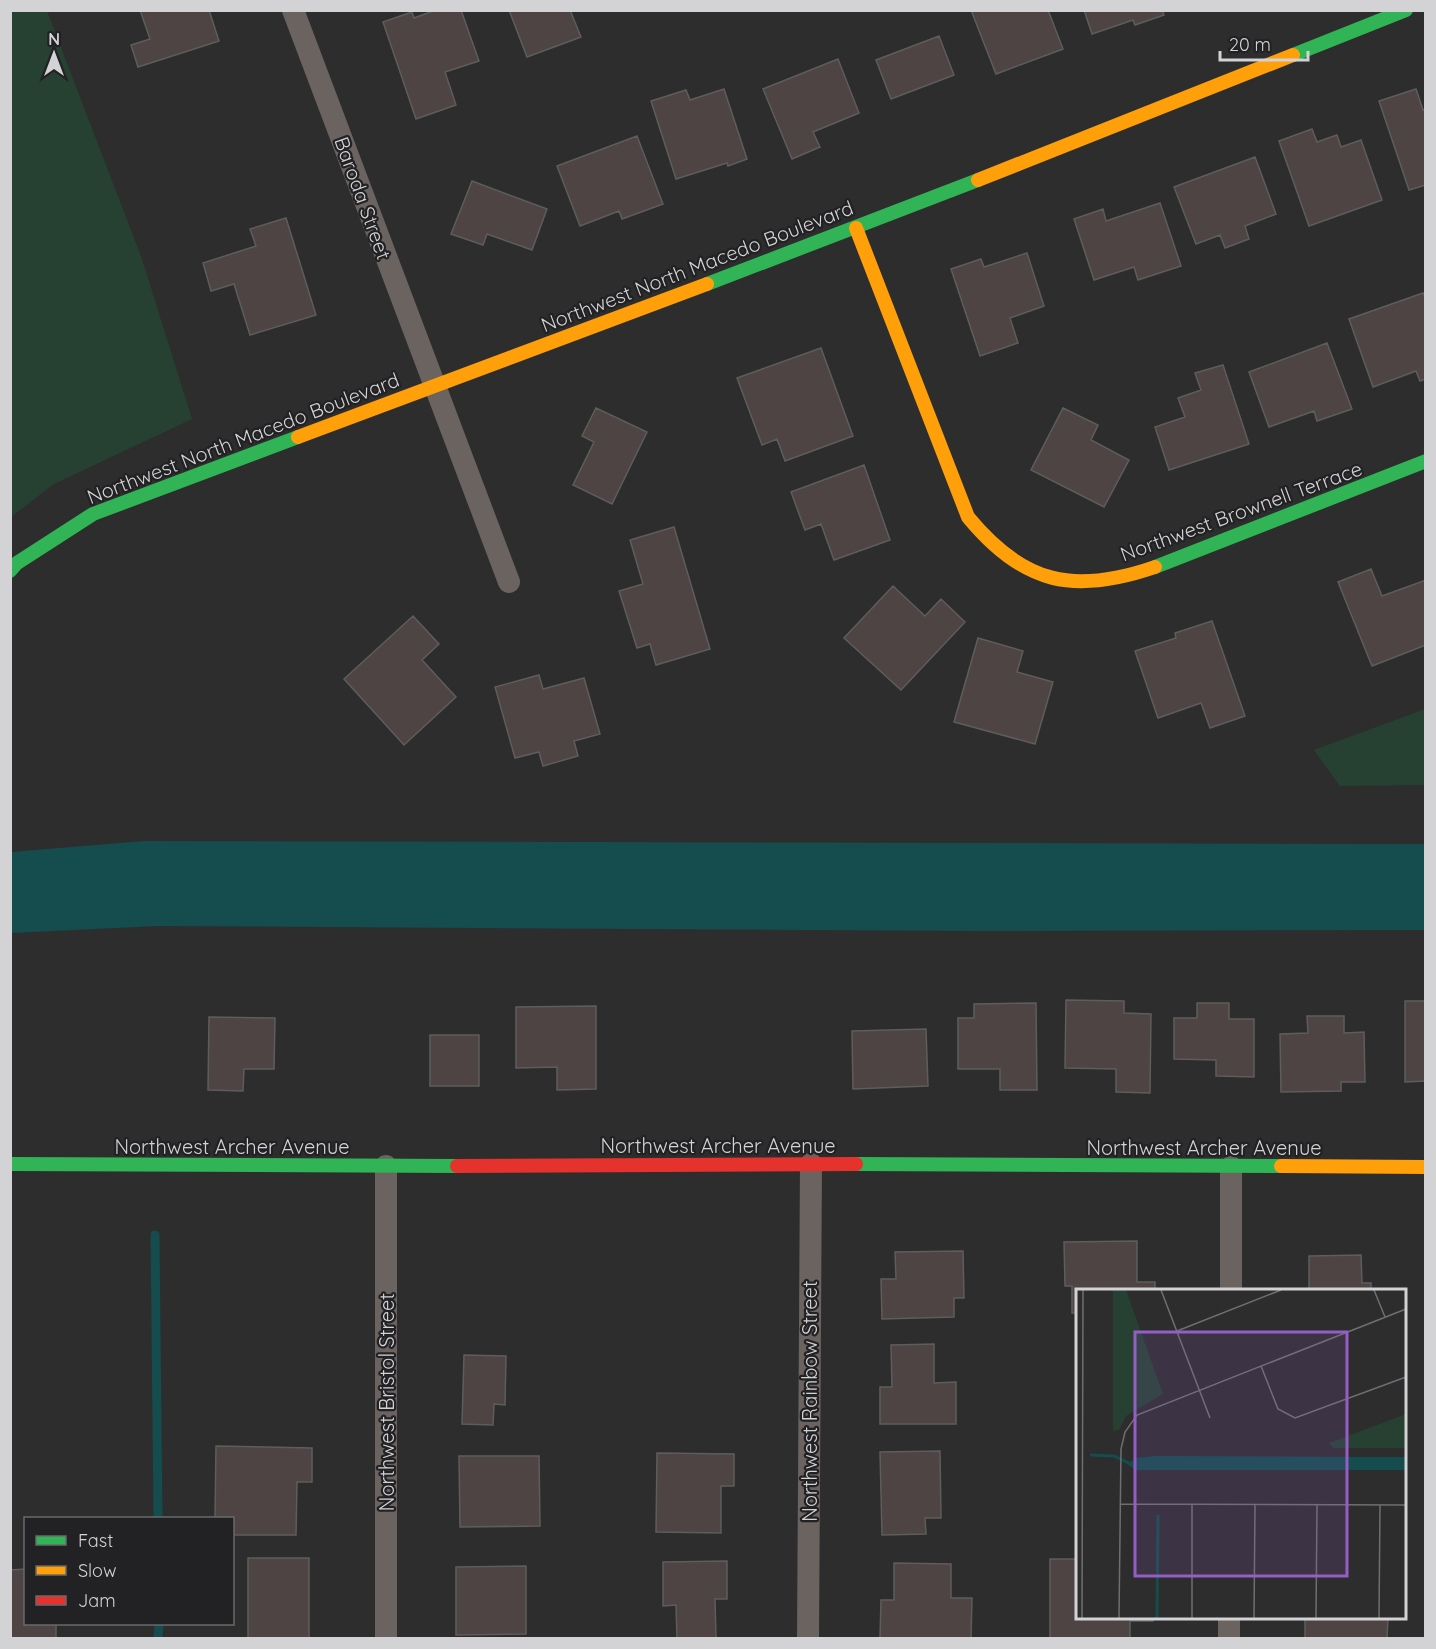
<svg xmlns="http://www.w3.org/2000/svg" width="1436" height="1649" font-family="Quicksand,sans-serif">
<rect width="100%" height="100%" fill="#2d2d2e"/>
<path fill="#264131" d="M11,10L47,11L142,259L192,419L54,484L11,517Z
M1425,709V785L1340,786L1314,750Z"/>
<path fill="#154c4d" d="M144,841L1425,844V930L977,931L158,926L11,933V852Z"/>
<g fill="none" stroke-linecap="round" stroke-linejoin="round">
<path stroke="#154c4d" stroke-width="9" d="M155,1235L158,1518
M158,1638L159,1624"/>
</g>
<path fill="#4d4443" stroke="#5e5d5d" stroke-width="1.5" d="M140,10H209L219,41L138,67L131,45L150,39Z
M436,10H461L479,61L445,72L456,105L416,119L383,22L412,12L414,18Z
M509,10H570L581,37L527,57Z
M971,10H1048L1063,49L996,74Z
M1084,10H1162L1164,15L1135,25L1133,20L1092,34Z
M939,36L954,75L891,99L876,60Z
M838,59L859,113L813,132L820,147L792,159L763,89Z
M724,89L747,159L728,166L727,163L676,179L651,101L686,90L690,100Z
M1416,89L1423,110L1426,109V185L1409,190L1379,101Z
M1312,129L1317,142L1337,135L1341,147L1361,140L1382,200L1309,226L1279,141Z
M637,136L663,204L622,219L619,211L580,226L557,166Z
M1255,157L1276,214L1245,226L1249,239L1225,248L1220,235L1196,244L1174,187Z
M472,181L547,209L532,250L487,234L483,245L451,234Z
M1160,203L1181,266L1138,280L1134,267L1094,280L1074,219L1103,209L1106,221Z
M286,218L316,315L250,335L234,284L211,291L203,263L256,246L250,229Z
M1027,253L1044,306L1010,318L1018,343L980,356L951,269L981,259L984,267Z
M1423,293L1426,299V379L1420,381L1416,371L1373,387L1349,319Z
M1327,343L1352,409L1317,421L1314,411L1269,427L1249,372Z
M821,348L853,436L785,461L777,439L762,445L737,378Z
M1223,365L1249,444L1169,470L1155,427L1185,417L1178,398L1201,390L1195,373Z
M596,408L647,432L612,504L573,485L594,442L582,436Z
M1063,408L1098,425L1091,440L1129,460L1104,507L1031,470Z
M864,465L890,540L834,560L821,524L805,530L791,492Z
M674,527L710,649L656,665L650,644L637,648L619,591L643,584L630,540Z
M1371,569L1382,596L1426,580V645L1372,666L1338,582Z
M893,586L925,616L941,599L965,622L901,690L844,638Z
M413,616L439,644L422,660L456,697L404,745L344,679Z
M1212,621L1245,716L1210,728L1201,703L1158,718L1135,651L1176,638L1175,633Z
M978,638L1023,651L1017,672L1053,682L1035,744L954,722Z
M539,675L543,689L584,678L600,734L574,741L578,756L543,766L539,752L515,758L495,687Z
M1066,1000L1124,1001V1013L1151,1014L1150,1093L1116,1092V1069L1065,1068Z
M1405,1001H1426V1081L1405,1082Z
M1036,1003L1037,1090H1000V1069H958V1018H974V1004Z
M1197,1003H1229V1019H1254V1077L1216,1076V1060L1174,1059V1018H1197Z
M596,1006V1089L557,1090V1067L516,1068V1007Z
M1307,1016H1344V1033L1364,1032L1365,1082H1341V1091L1281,1092L1280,1034L1308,1033Z
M209,1017L275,1018L274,1069H244L243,1091L208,1090Z
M926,1029L928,1086L853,1089L852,1031Z
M430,1035H479V1086H430Z
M1137,1241V1282H1155V1290H1078V1313H1072V1286H1065L1064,1242Z
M963,1251L964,1298H954V1317L882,1319L881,1279H896L895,1252Z
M1361,1255L1362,1283H1371V1290H1309V1256Z
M934,1344V1383L956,1382V1424H880V1387H892L891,1345Z
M464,1355L506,1356L505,1405L494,1404L493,1425L462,1424Z
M216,1446L312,1448V1482H297L296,1535H232V1518H215Z
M940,1451L941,1518H925L926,1534L882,1535L880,1452Z
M657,1453L734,1454V1486H721V1533L656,1532Z
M459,1456H539L540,1526L460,1527Z
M248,1558H309V1638H248Z
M1050,1559H1078V1618H1153V1621H1130V1638H1050Z
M727,1561V1599H715L716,1638H677L676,1605L663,1606V1562Z
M894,1563L951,1564V1598H972L971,1638H880L881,1600H894Z
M526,1566V1634L456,1635V1567Z
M26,1569V1624H56V1638H10V1570Z
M1305,1618H1388L1387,1638H1305Z"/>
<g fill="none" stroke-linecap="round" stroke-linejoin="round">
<path stroke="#6a6360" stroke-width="22" d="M293,10L509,582
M1231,1290V1167
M386,1638V1166
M808,1638L811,1164
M1229,1638V1618"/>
<path stroke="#30b455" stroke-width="14" d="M1293,55L1406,10
M707,284L978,180
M1155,567L1426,461
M10,571L17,563L93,514L298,437
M10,1164L457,1166
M856,1164L1281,1166"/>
<path stroke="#ff9f0a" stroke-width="14" d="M978,180L1293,55
M856,228L968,517C1023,584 1074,595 1155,567
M298,437L707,284
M1281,1166L1426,1167"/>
<path stroke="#e5322d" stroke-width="14" d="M457,1166L856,1164"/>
</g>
<g text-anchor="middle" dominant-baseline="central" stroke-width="4.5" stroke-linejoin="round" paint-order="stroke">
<g font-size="20" fill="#d3d3d5" stroke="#222225">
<text transform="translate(363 198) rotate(70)">Baroda Street</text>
<text transform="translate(697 266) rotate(-21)">Northwest North Macedo Boulevard</text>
<text transform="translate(243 438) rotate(-21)">Northwest North Macedo Boulevard</text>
<text transform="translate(1241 511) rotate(-20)">Northwest Brownell Terrace</text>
<text x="718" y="1145">Northwest Archer Avenue</text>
<text x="232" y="1146">Northwest Archer Avenue</text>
<text x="1204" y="1147">Northwest Archer Avenue</text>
<text transform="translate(809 1401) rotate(-90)">Northwest Rainbow Street</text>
<text transform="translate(386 1402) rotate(-90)">Northwest Bristol Street</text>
</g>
</g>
<g transform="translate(1076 1289)">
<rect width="330" height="330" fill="#2d2d2e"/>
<path d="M37,1H50L87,105L50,127L43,141L37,142ZM330,125V159H257L253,154Z" fill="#264131"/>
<path d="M80,167L330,168V181H60L51,175L60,169Z" fill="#154c4d"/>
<path fill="none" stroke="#154c4d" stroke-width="3" d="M14,166L38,167L57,176M81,329L82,226"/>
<path fill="none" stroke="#6f6f71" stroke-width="1.5" d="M85,1L134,129M298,1L309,28M101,42L205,1M185,77L202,120L219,129L330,88M44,215L330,216M6,329L7,1M43,329L45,160L49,143L61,126L330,20M116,329V216M178,329L179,215M240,329L241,216M303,329L304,216"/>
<path fill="#955ec6" fill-opacity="0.15" stroke="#955ec6" stroke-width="3" d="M59,43H271V287H59Z"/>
<rect width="330" height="330" fill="none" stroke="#d3d3d5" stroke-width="3"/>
</g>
<rect width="1436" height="1649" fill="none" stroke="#d3d3d5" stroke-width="24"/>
<rect x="24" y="1517" width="210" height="108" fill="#222225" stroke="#69696b" stroke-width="1.5"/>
<rect x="36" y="1536" width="30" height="9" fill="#30b455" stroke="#69696b" stroke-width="1.5"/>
<text x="78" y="1547" font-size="18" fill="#d3d3d5">Fast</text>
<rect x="36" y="1566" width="30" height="9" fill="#ff9f0a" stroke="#69696b" stroke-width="1.5"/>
<text x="78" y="1577" font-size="18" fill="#d3d3d5">Slow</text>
<rect x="36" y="1596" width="30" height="9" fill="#e5322d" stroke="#69696b" stroke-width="1.5"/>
<text x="78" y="1607" font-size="18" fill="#d3d3d5">Jam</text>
<g transform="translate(54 54)" stroke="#222225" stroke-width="4.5" paint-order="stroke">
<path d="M0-4.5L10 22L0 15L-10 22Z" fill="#d3d3d5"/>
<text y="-9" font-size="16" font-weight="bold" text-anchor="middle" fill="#d3d3d5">N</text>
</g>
<path d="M1220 51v9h88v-9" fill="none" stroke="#d3d3d5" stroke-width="3"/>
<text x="1229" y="51" font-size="18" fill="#d3d3d5" stroke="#222225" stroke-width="4.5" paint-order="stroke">20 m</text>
</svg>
